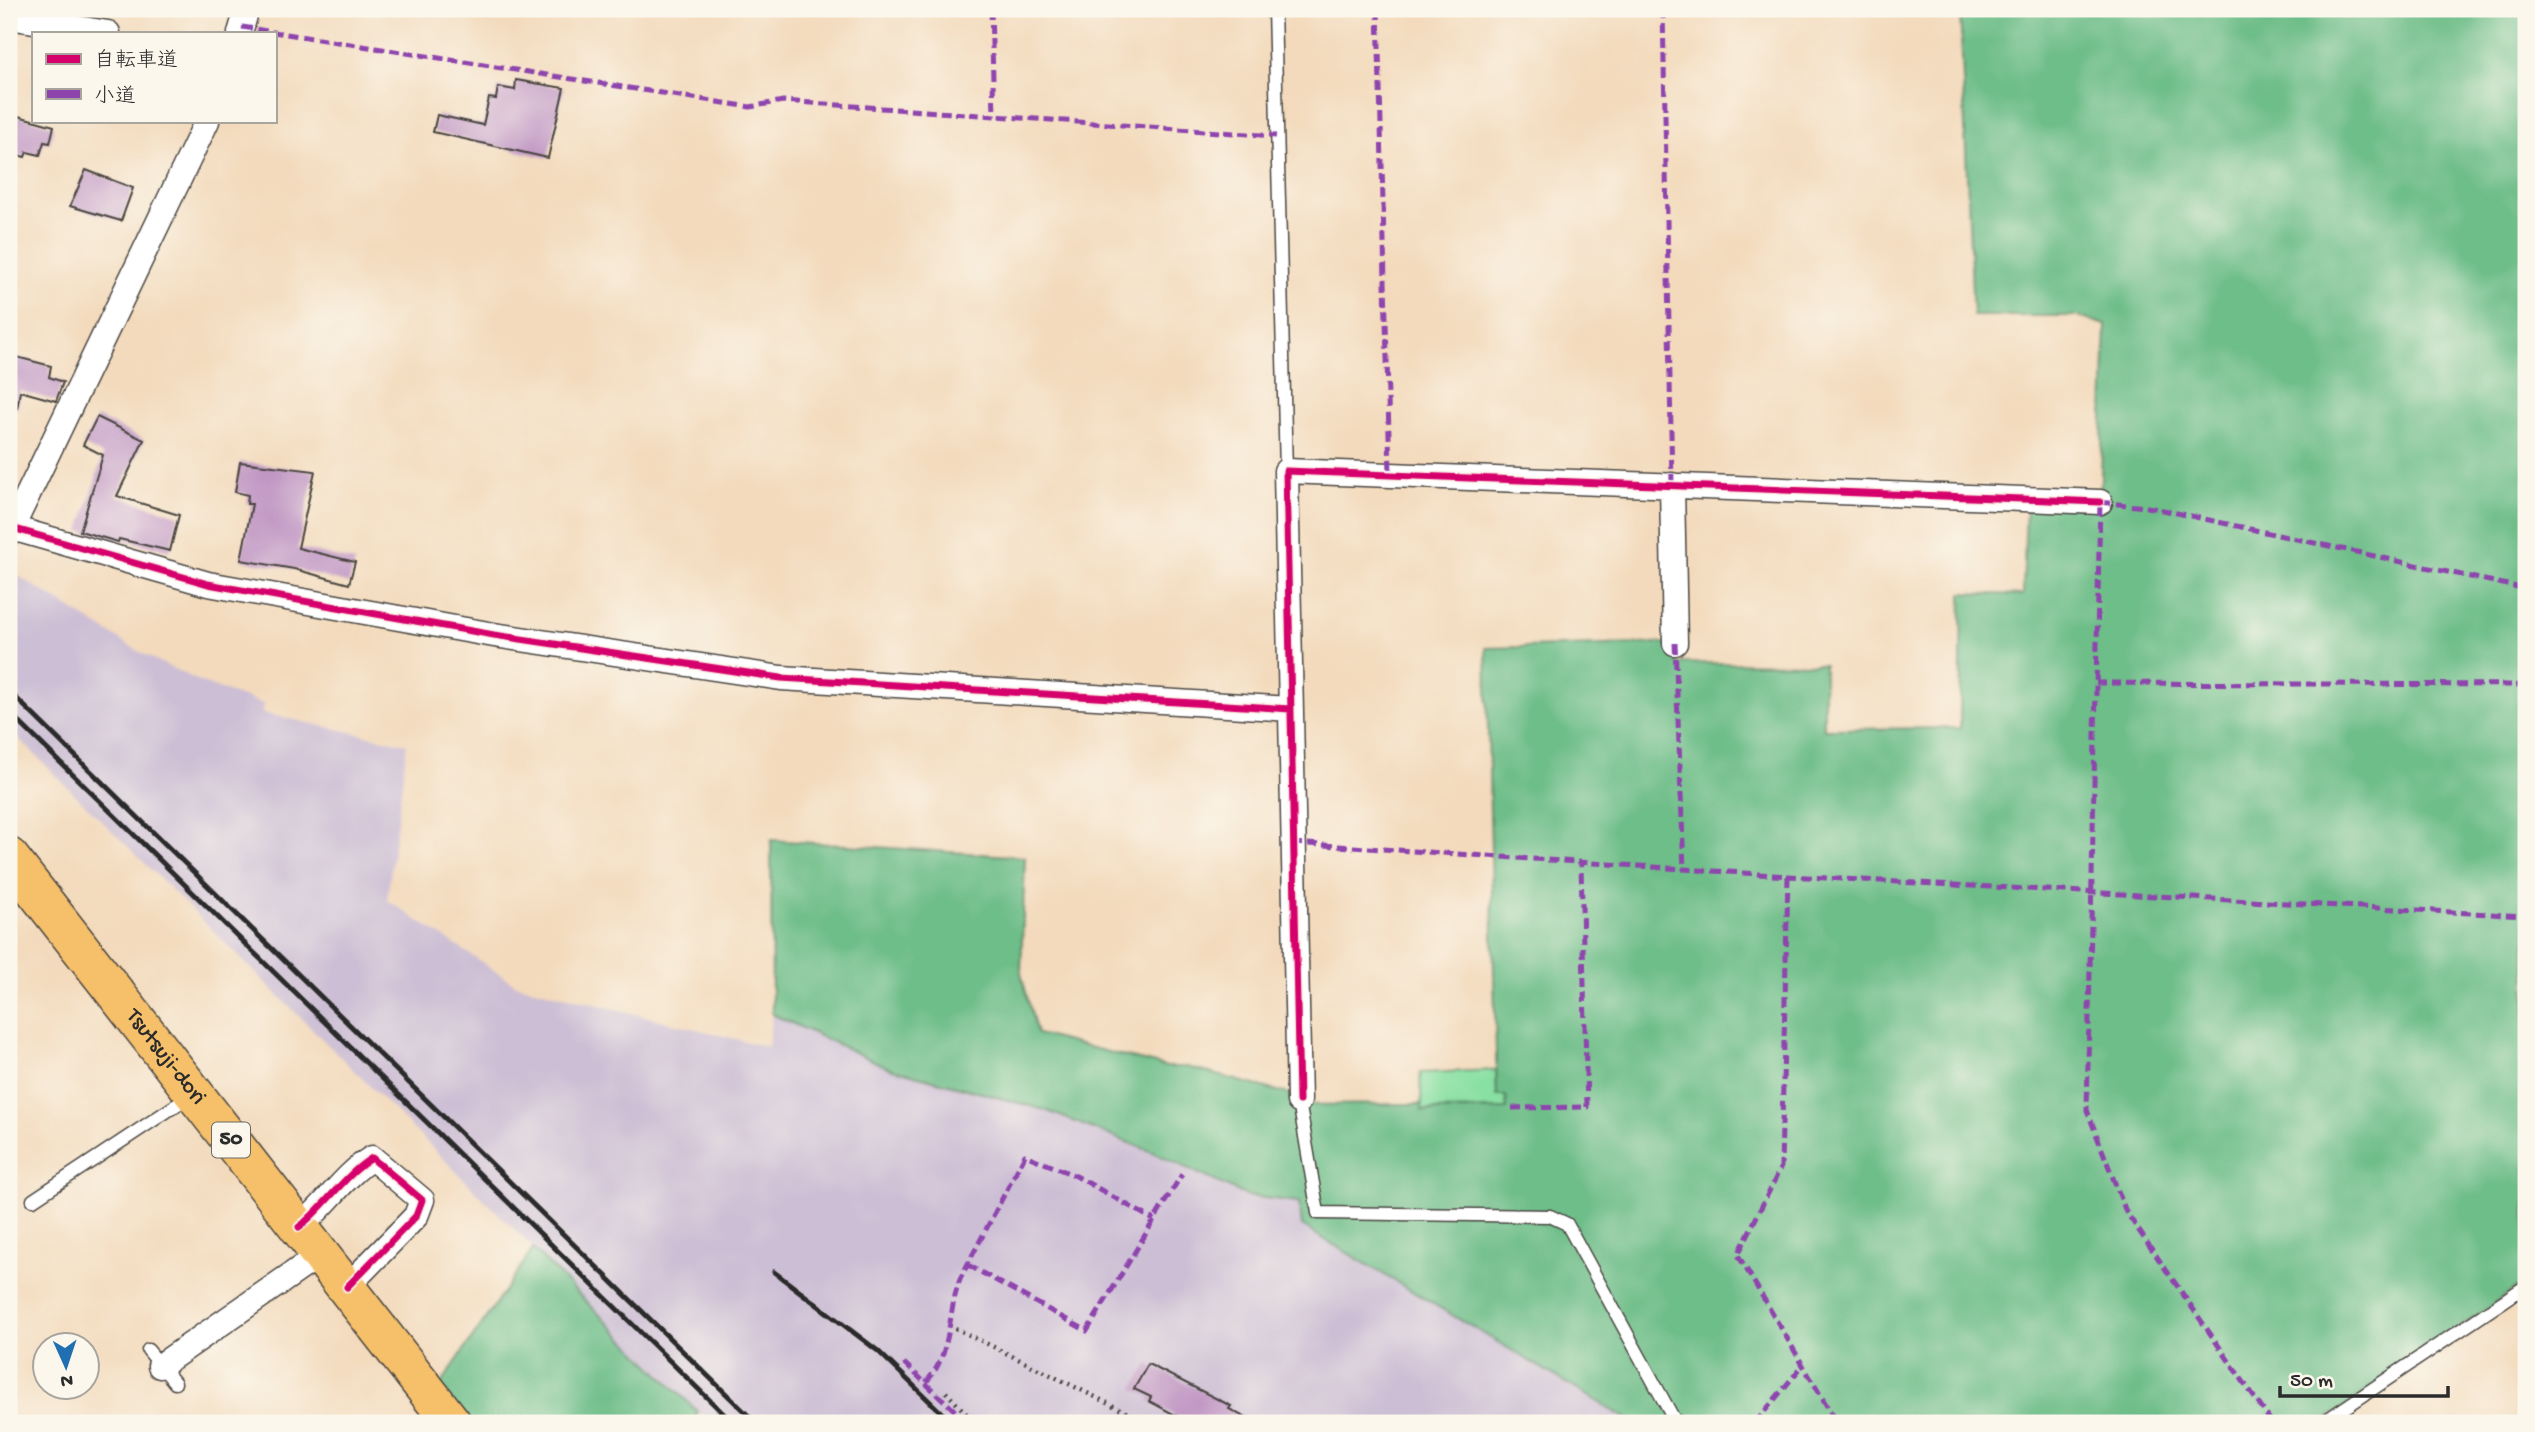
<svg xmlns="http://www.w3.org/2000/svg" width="2535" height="1432" font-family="'Gochi Hand','Klee One',sans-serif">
<rect width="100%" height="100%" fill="#fbf7ec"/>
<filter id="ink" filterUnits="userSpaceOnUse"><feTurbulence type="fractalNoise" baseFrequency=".0143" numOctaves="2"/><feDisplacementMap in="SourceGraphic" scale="14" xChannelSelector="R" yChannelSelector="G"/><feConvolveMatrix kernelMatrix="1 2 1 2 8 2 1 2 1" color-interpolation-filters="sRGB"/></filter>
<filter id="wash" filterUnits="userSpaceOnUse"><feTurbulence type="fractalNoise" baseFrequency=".00686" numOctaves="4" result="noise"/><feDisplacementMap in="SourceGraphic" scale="28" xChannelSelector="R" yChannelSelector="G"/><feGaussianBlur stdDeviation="1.57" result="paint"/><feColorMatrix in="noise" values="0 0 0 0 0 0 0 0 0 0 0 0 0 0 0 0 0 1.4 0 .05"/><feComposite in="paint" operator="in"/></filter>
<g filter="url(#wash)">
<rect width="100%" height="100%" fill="#f3dabc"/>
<path fill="#ccbed4" d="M9,570L143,654L205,684L263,704L262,713L407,744L387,900L515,984L768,1047L772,1014L889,1068L1045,1110L1155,1153L1247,1196L1299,1202L1302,1226L1634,1423H710L9,729Z"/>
<path fill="#89e0a3" stroke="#5a8667" stroke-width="2" d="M1496,1070L1497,1096H1506L1507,1109L1422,1110L1420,1073Z"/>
<path fill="#6ebe89" stroke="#4c745a" stroke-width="2" d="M1960,9H2526V1282L2321,1423H1634L1302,1226L1299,1202L1247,1196L1155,1153L1045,1110L889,1068L772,1014L771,840L1025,857L1021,973L1037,1034L1167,1067H1187L1293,1095L1294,1105L1422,1104V1111L1507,1109L1506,1096H1497L1486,648L1675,643L1676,663L1824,664V729L1960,728L1962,593L2023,595L2026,506L2100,507L2106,325L2077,316H1973Z
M533,1249L698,1412L693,1423H468L439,1387Z"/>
<g id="blocks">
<path fill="#bf94c3" d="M516,80L564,88L548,158L433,132L437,115L483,125L489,98L496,99L498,87L515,90Z
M18,116L54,126L50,143L44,142L40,155L27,152L25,157L9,153Z
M86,170L133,188L121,221L70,206Z
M9,355L51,366L49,377L63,382L56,401L20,391L17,409L9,408Z
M97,417L144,440L117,496L179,515L170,551L119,539L118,542L80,531L103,455L83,445Z
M240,462L315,471L298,548L355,562L349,584L294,569L241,560L252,504H247L248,495L235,492Z
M1148,1364L1231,1406L1229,1409L1255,1423H1190L1149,1401L1151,1397L1134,1389Z"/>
</g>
</g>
<g filter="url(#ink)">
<use href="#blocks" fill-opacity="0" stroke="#494541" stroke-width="2"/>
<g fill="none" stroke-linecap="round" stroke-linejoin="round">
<defs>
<path id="lane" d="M1274,9L1286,471
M1299,1101L1318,1213L1550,1216L1567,1224L1676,1423
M33,1200L190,1096
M148,1350L175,1383
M2322,1423L2526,1286"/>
<path id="street" d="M9,17L108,33
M240,33L247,9
M1672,485L1675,643
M12,528L208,584L494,635L781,678L1291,709
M9,534L207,121
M1299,1101L1286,471L2100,502
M299,1227C326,1206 344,1175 372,1158L422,1200L416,1216L347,1287
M160,1366L321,1254"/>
<g id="primary">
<path id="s1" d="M9,857L452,1423"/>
</g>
</defs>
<use href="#lane" stroke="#494541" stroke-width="15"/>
<use href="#street" stroke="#494541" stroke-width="27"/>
<use href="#primary" stroke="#494541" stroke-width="41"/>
<path stroke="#494541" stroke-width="4.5" stroke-dasharray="2 5" stroke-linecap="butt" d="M949,1325L1136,1417
M946,1392L975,1423"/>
<use href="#lane" stroke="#fff" stroke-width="12"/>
<use href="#street" stroke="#fff" stroke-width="24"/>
<use href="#primary" stroke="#f6c06b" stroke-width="38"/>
<path stroke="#2b2b2b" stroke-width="5" d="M9,691L756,1423
M9,712L733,1423
M774,1272L878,1351L952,1423"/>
<path stroke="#8e44ad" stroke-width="5" stroke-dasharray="10 5" stroke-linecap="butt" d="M991,9L994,116
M1378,9L1390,475
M1663,9L1672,485
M242,27L750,107L783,101L1276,136
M1675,643L1684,870
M2096,683L2526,685
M1293,843L1788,876L2526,916
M1788,876L1781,1167L1738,1255L1837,1423
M1512,1108L1587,1107L1581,864
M968,1265L1087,1331L1182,1174
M904,1363L968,1423
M926,1382C954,1352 946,1313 961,1277L1025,1155L1076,1176L1154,1220
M1755,1423L1803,1365
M2272,1423L2126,1212L2087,1110L2100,502L2154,508L2526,589"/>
<defs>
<path id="cycleway" d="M12,528L208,584L494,635L781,678L1291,709
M1299,1101L1286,471L2100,502
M299,1227C326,1206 344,1175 372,1158L422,1200L416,1216L347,1287"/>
</defs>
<use href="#cycleway" stroke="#fbf7ec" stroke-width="11"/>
<use href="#cycleway" stroke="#d6006c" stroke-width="7"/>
</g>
</g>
<g text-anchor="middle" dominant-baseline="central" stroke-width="6" stroke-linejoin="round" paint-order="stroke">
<rect fill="#fbf7ec" stroke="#696865" stroke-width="2" x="212" y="1122.5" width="38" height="35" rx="5"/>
<g font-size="21" font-weight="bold" fill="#2b2b2b">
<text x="231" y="1140">50</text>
</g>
<g font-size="23" fill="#2b2b2b" stroke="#fbf7ec">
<text stroke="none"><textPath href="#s1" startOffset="254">Tsutsuji-dori</textPath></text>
</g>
</g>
<rect width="2535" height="1432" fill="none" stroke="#fbf7ec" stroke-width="35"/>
<rect x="32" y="32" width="245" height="91" fill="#fbf7ec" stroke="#a8a59f" stroke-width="2"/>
<rect x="46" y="54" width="35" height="10" fill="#d6006c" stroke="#a8a59f" stroke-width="2"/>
<text x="94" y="66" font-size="21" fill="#2b2b2b">自転車道</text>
<rect x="46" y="89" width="35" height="10" fill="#8e44ad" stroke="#a8a59f" stroke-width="2"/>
<text x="94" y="102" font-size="21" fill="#2b2b2b">小道</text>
<g transform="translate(66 1366) rotate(177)"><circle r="33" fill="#fbf7ec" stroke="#a8a59f" stroke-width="2"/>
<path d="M0-5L12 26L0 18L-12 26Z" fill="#1f6fb2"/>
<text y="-10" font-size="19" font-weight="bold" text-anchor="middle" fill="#2b2b2b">N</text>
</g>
<path d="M2280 1386v10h168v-10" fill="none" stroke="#2b2b2b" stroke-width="3.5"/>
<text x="2290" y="1386" font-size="21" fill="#2b2b2b" stroke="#fbf7ec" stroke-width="5" paint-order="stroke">50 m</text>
</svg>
